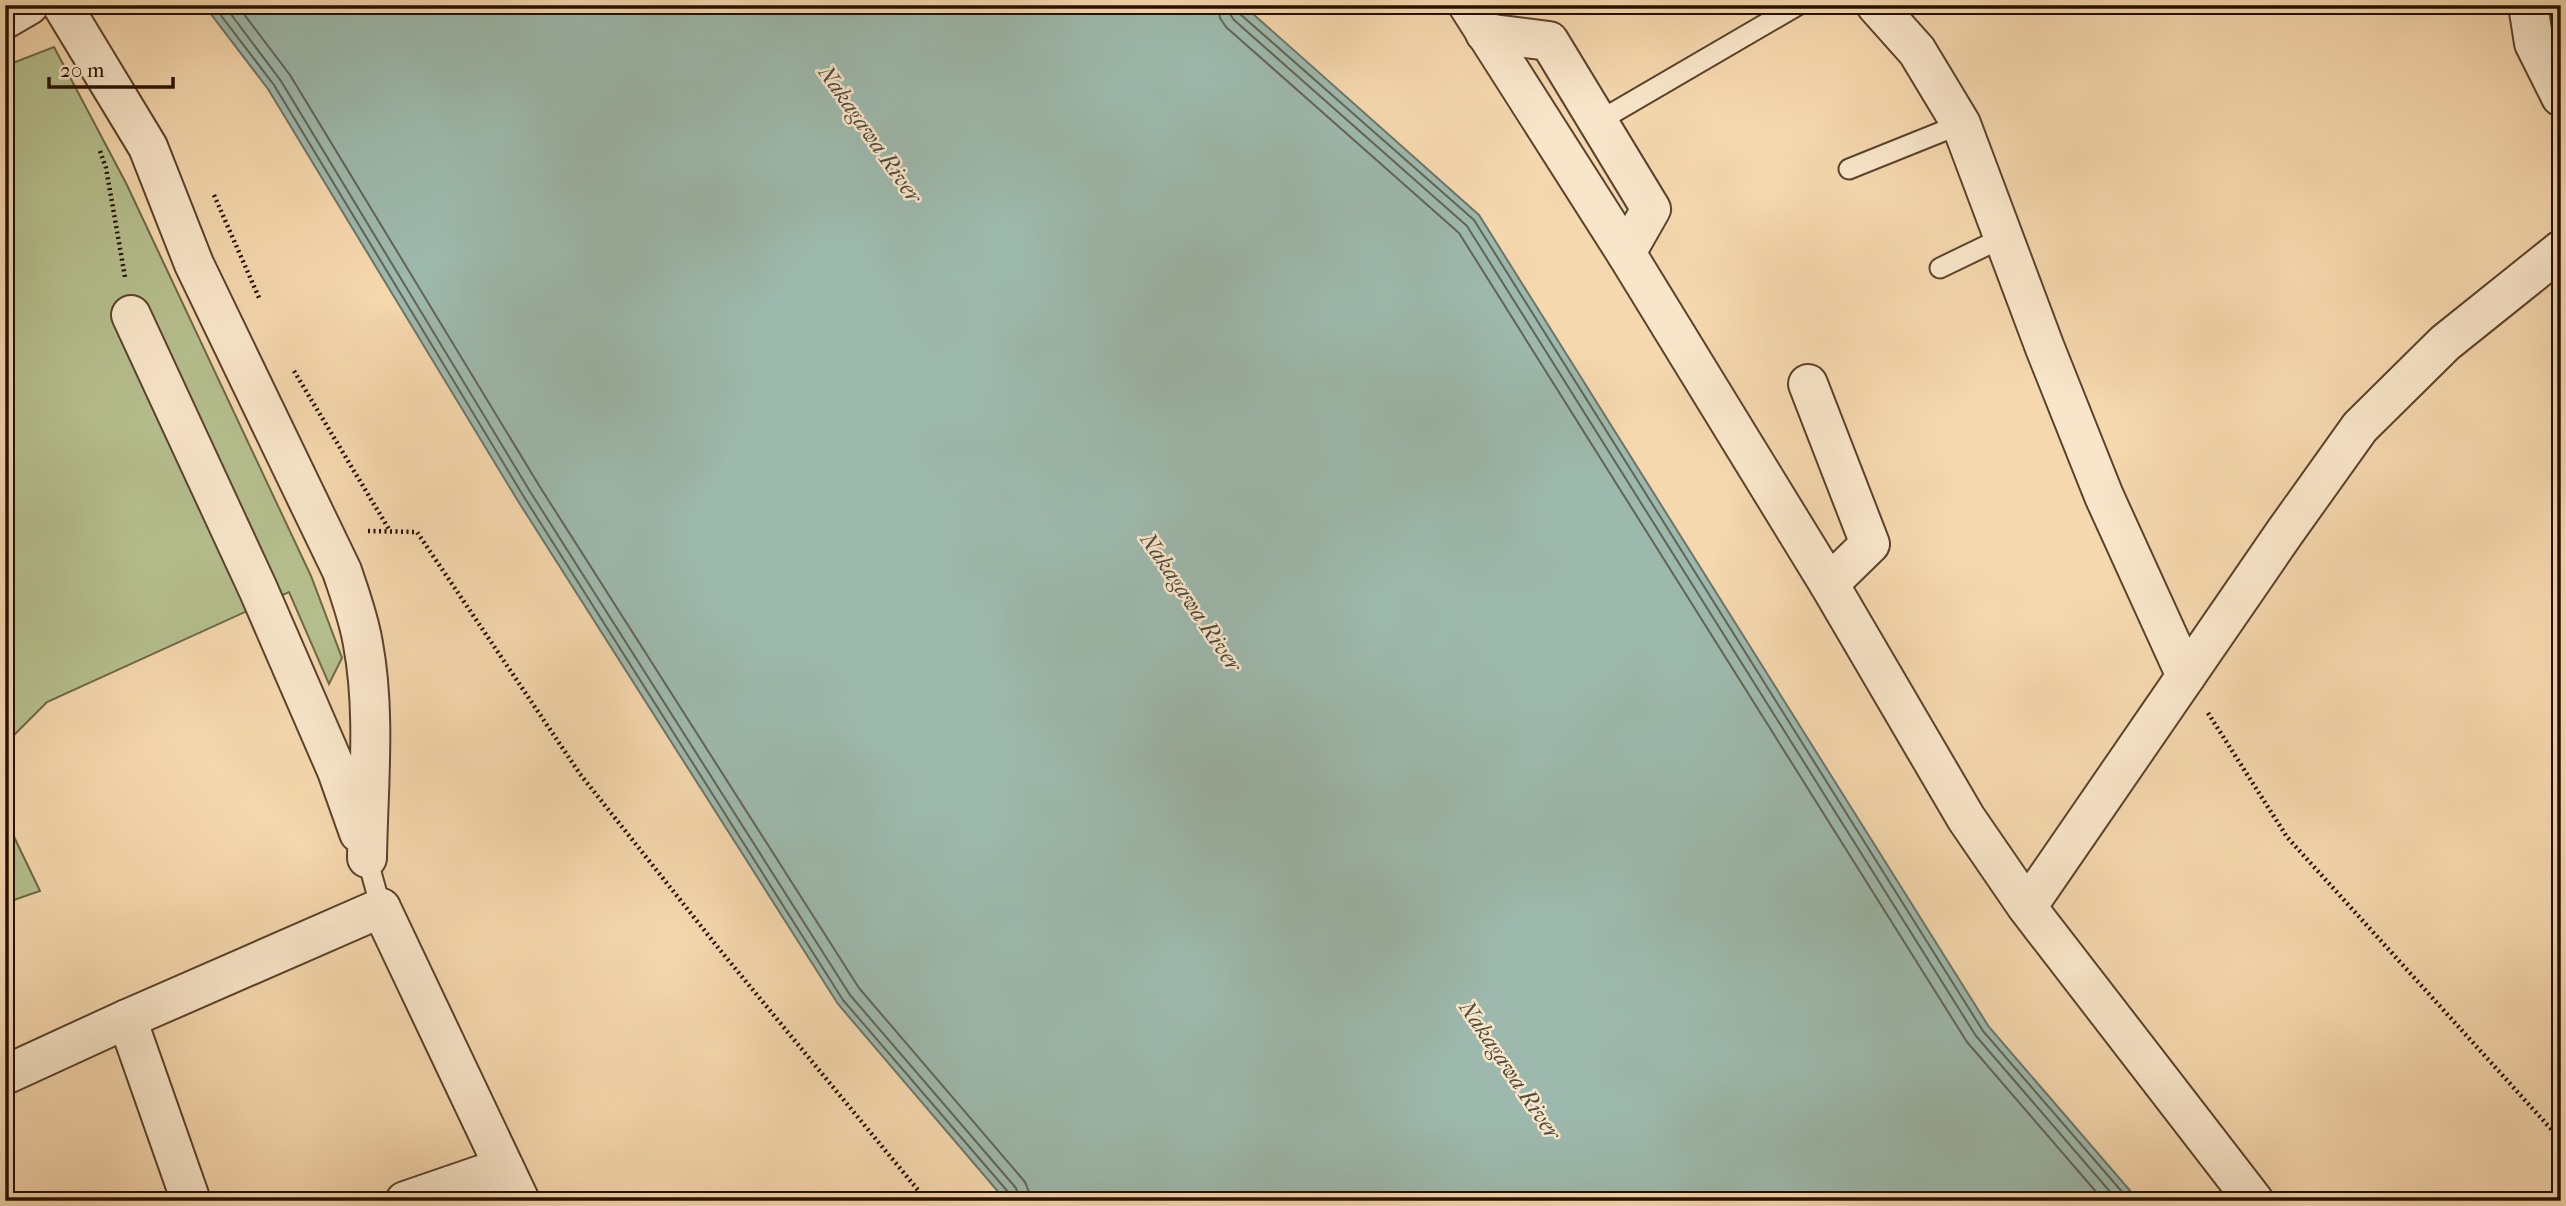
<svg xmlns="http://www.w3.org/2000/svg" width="2566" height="1206" font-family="'IM FELL French Canon',serif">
<rect width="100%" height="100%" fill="#f6d8ae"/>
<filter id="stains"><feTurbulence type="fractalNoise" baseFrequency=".00286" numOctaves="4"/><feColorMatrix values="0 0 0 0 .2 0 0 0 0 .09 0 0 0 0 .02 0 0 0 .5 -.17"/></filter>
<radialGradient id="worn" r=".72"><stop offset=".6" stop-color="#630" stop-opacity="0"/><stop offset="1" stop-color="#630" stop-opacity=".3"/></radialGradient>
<path fill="#b6c08f" stroke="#6e6848" stroke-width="2" d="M54,47L126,183L311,576L342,658L329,684L289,592L47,702L5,744V66Z
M5,818L40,891L5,903Z"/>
<path fill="#9db9ad" stroke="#6d7568" stroke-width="2" d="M204,5H1243L1479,215L1989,1027L2139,1201H1006L838,1004L518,501L268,89Z"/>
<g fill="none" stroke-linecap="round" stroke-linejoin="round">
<path stroke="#626456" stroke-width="2" d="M213,5L274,85L524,497L843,1000L1009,1193L1011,1201
M224,5L281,81L531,493L850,995L1016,1188L1020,1201
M237,5L290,75L540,487L859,988L1025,1182L1029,1192L1030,1201
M1218,5L1220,18L1226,27L1459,233L1967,1042L2104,1201
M1229,5L1230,14L1234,20L1467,226L1976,1036L2118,1201
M1237,5L1240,14L1474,220L1983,1031L2130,1201"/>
<defs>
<path id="service" d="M1599,121L1798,5
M1849,169L1961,124
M1940,268L2004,237
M367,858L381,908"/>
<path id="minor" d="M62,5L148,147L194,264L342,571C350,595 359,619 363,644C376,713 368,788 367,858
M1876,5L1917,51L1961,124L2045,348L2104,496L2186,676
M2528,5L2534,43L2561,97
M5,19L29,5
M1485,33L1549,41L1651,209L1626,253
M131,315L258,589L337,771L359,833
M1808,384L1870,544L1829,584
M381,908L520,1201
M127,1019L191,1201
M405,1201L504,1167"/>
<path id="tertiary" d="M1468,5L1626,253L1829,584L1966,818L2027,907L2254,1201
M2027,907L2285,532L2360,427L2445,343L2561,250
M5,1075L127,1019L381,908"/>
</defs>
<use href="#service" stroke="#5a422c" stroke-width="23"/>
<use href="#minor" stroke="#5a422c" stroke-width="42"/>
<use href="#tertiary" stroke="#5a422c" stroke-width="42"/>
<path stroke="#261000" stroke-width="4.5" stroke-dasharray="2 3.5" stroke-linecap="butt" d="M100,151L106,168L125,277
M214,195L260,300
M294,371L390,531
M368,531L417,532L580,774L720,950L927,1201
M2208,713L2287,837L2561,1140"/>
<use href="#service" stroke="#f9e6ca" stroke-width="19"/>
<use href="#minor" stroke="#f9e6ca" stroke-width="38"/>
<use href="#tertiary" stroke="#f9e6ca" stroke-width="38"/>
</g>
<g text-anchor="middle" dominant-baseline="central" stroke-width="5" stroke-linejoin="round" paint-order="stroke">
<g font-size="23" font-style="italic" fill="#504b3d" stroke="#f9e6ca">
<text transform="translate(870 134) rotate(55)">Nakagawa River</text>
<text transform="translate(1191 602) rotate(56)">Nakagawa River</text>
<text transform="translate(1510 1070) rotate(56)">Nakagawa River</text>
</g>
</g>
<rect width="2566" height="1206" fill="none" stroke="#f6d8ae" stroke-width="28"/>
<rect x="7" y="7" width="2552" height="1192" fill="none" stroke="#261000" stroke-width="3.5"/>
<rect x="14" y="14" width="2538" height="1178" fill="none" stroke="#261000" stroke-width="2"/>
<path d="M49 77v10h124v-10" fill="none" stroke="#261000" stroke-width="3.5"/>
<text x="60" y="77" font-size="21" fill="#261000" stroke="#f9e6ca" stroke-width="5" paint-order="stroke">20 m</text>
<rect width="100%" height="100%" filter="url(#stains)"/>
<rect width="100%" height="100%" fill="url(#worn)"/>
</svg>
